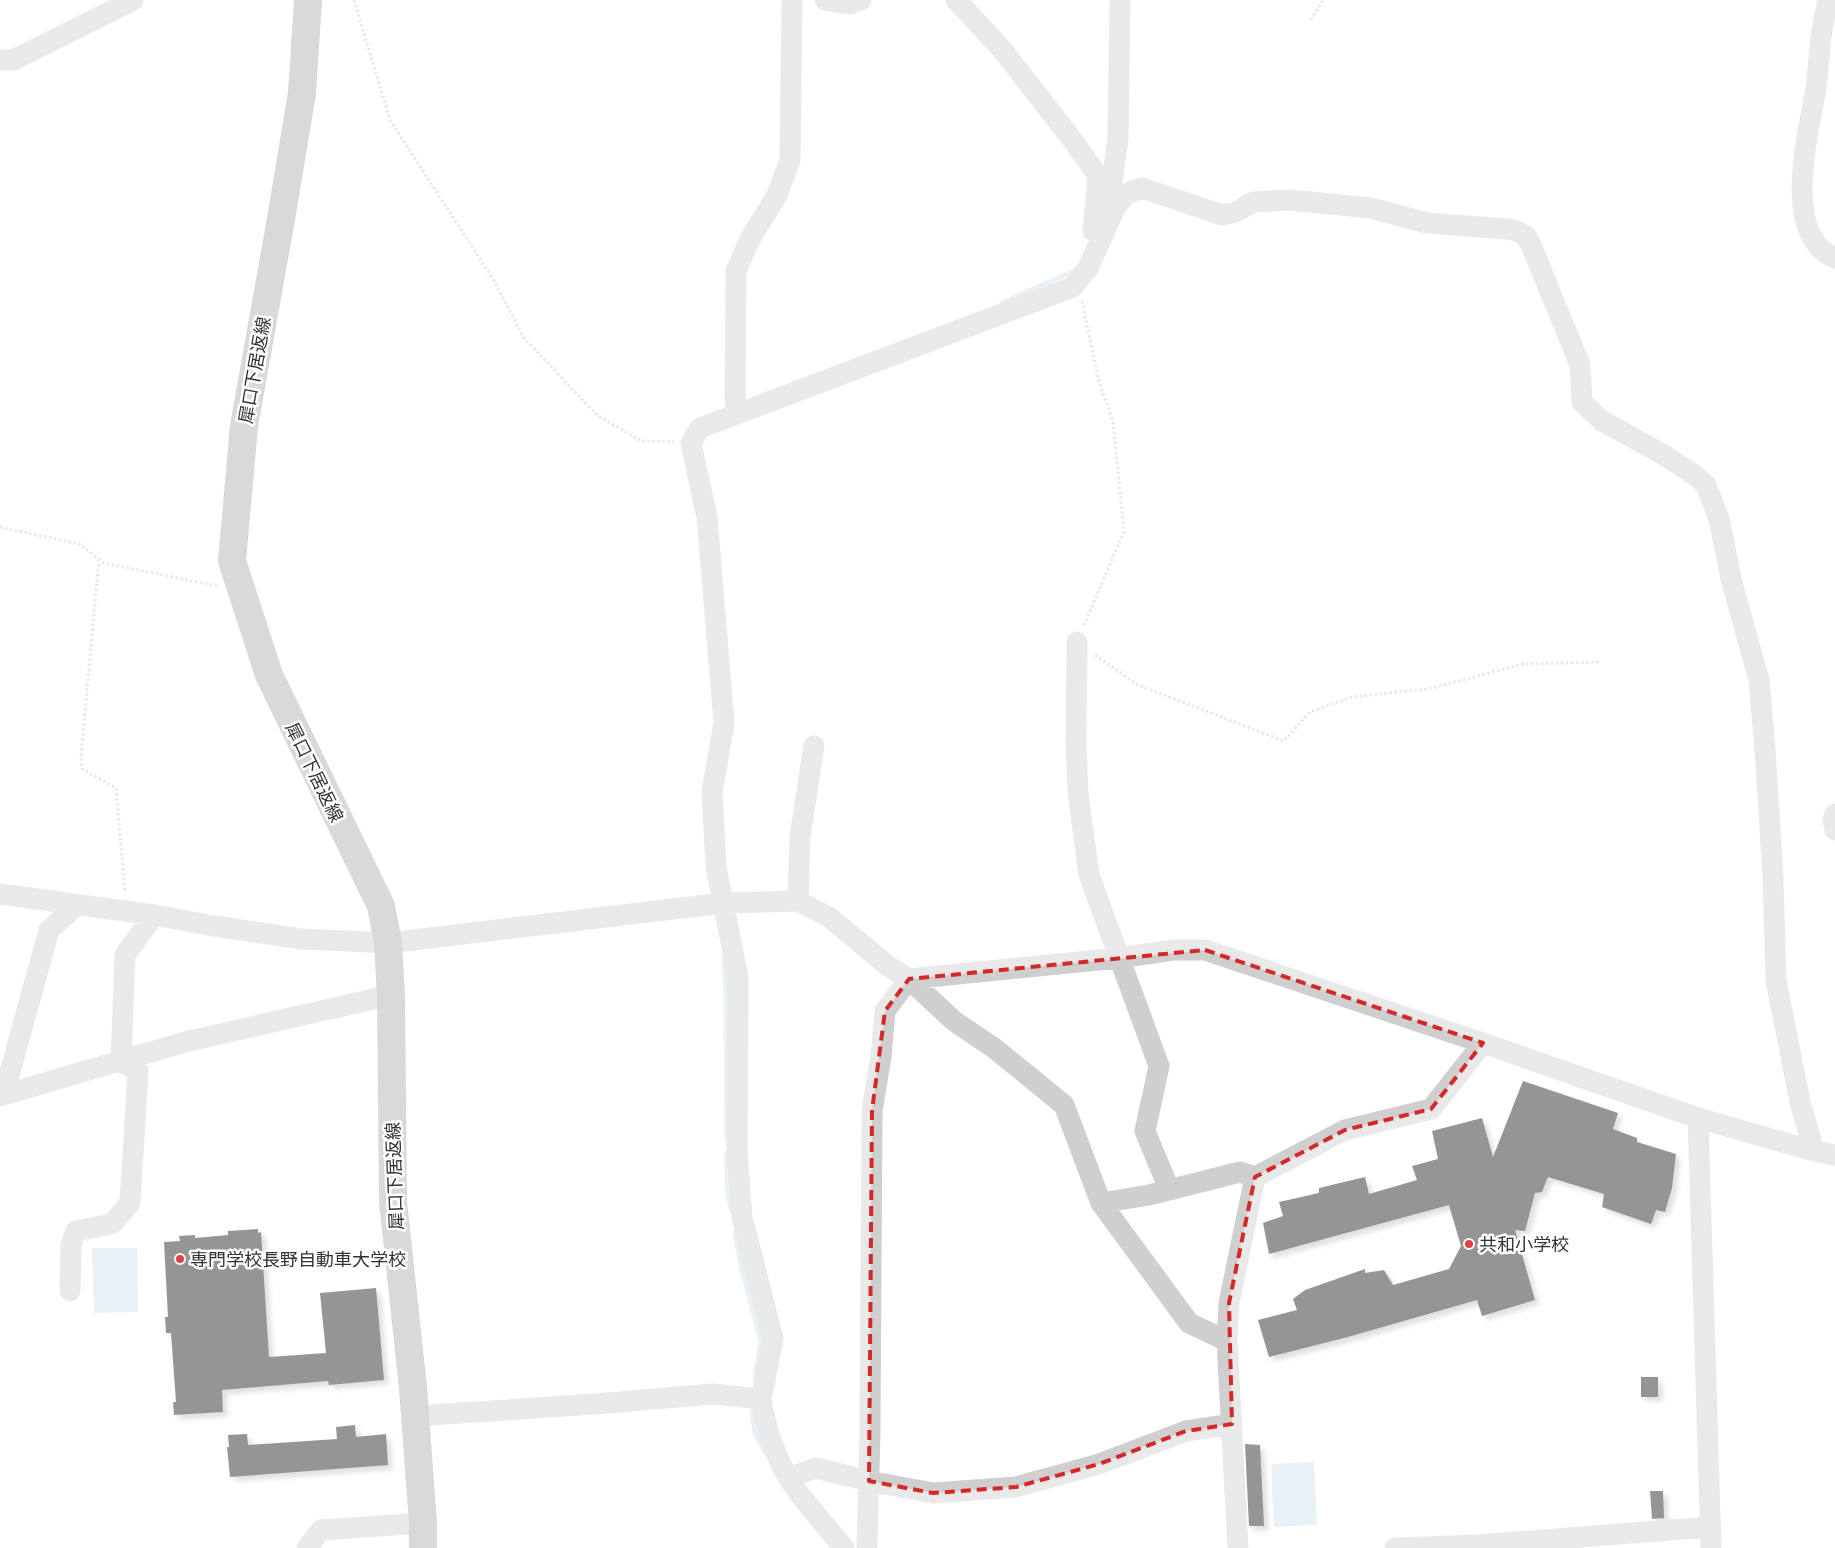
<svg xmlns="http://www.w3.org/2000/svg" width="1835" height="1548" font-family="Ubuntu,'Noto Sans JP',sans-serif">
<defs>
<filter id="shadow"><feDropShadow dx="4.5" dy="4.5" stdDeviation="2.5" flood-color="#0004"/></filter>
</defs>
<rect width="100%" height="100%" fill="#fff"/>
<path fill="#cfe0ec" d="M92,1248H137L138,1312L94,1313Z
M1314,1462L1317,1525L1274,1527L1271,1464Z"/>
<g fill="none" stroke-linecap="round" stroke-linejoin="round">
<path stroke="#cfe0ec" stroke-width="5" d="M1002,303L1076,270
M724,956L726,988L727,1140
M727,1153V1186L731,1210
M735,1233L742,1270L761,1341L755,1378
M752,1412L755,1433L765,1452"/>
</g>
<path fill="#191919" filter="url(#shadow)" d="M1523,1081L1618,1113L1613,1129L1637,1138V1142L1676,1154L1672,1188L1665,1212L1656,1210L1651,1224L1602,1207L1604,1194L1548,1177L1542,1192L1535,1193L1525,1231L1515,1230L1535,1300L1482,1316L1477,1300L1348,1337L1269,1357L1258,1320L1297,1310L1293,1299L1305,1290L1365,1269V1273L1384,1270L1393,1285L1449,1269L1461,1246L1449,1205L1269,1254L1263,1223L1283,1216L1279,1202L1319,1193V1188L1365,1177L1369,1194L1417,1180L1412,1166L1438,1159L1432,1131L1482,1118L1493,1157Z
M258,1229V1233L261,1232L269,1357L326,1353L320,1293L376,1288L384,1380L329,1385L328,1381L222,1390L223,1412L174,1415L173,1402H176L171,1333H166L165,1317H168L164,1242L180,1241L179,1236L195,1235V1238L228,1235V1231Z
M1641,1377H1658V1397H1641Z
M355,1425L356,1437L386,1434L388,1465L230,1477L227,1447H229L228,1435L247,1434L248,1445L337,1439L336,1427Z
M1245,1444L1260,1445L1264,1526H1249Z
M1650,1491H1663L1664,1518L1652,1519Z"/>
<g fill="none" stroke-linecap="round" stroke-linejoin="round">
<path stroke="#ccc" stroke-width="3" stroke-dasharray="2.5 2.5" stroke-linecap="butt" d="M354,0L390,120L493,279L524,338L597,415L641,441L674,442
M1311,20L1323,0
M1082,301L1099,382L1113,421L1124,532L1083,627
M0,527L79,544L104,563L217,586
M99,559L81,756L82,769L116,788L125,892
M1095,655L1138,685L1284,741L1310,712L1352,697L1428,689L1523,664L1601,662"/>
<path stroke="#cfcfcf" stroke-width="21" d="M825,0L850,4L861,0
M956,0L1001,48L1071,138L1098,176L1093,231L1104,232
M1828,0C1826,12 1822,25 1821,38C1819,54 1818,71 1816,88C1809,132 1780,235 1835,258
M0,60H13L133,0
M1107,216L1118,139L1120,0
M737,413L735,401L736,271L750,239L777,195L790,160L792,0
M1077,642L1076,743L1078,793L1089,875L1159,1066L1145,1131L1169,1189
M1835,814L1833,820L1835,830
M0,894L154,915L214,926L302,939L388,943L723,903L798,901L829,917L888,966L909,979L1118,958L1174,950H1205L1483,1043L1698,1118L1814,1151L1835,1155
M798,901L800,836L814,746
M4,1094L49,930L77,905
M0,1096L185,1042L391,995
M1698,1118L1711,1548
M1101,1203L1149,1195L1240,1172L1255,1177
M70,1291L71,1245L76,1231L112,1224L130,1203L138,1071L121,1061L125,955L154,915
M761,1399C766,1430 777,1462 795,1488C810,1509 828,1528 844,1548
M415,1416L595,1404L713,1394L761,1399L773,1339L742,1217L737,1153L738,977L716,867L712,792L724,723L707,517L691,443L700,428L1073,287L1088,268L1116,206L1128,193L1142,188L1222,215L1236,212L1253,202L1290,200L1371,208L1427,223L1507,229L1517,231L1526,236L1531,245L1580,365L1582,402L1602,421L1664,455L1696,476L1706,485L1719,519L1732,583L1759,680L1765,749L1773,877L1776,981L1800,1102L1814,1151
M789,1478L816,1468L869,1481L933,1493L1016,1487L1099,1464L1186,1431L1232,1424
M307,1548L321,1530L423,1523
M867,1548L870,1430L872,1111L881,1057L885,1011L909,979L954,1021L994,1048L1064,1105L1101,1203L1189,1323L1227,1341
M1238,1548L1227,1341L1229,1303L1255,1177L1345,1130L1431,1109L1483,1043
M1395,1548L1478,1545L1710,1527"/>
<path stroke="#aaa" stroke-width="28" d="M308,0L302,93L281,219L244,426L232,561L269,675L381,906L388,943L391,995L393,1201L413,1388L423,1523V1548"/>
</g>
<path d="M0 0H1835V1548H0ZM1205,950L1483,1043L1431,1109L1345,1130L1255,1177L1229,1303L1232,1424L1186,1431L1099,1464L1016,1487L933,1493L869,1481L872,1111L885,1011L909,979Z" fill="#fff" fill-opacity=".55" fill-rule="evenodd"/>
<path fill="none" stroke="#d62828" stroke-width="4" stroke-dasharray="10 6" stroke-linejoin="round" d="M1205,950L1483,1043L1431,1109L1345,1130L1255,1177L1229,1303L1232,1424L1186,1431L1099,1464L1016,1487L933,1493L869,1481L872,1111L885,1011L909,979Z"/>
<g fill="#dd4045" stroke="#fff" stroke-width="2">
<circle cx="1469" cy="1244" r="5"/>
<circle cx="180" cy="1259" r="5"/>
</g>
<g text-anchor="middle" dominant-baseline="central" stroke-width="5" stroke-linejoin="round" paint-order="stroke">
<g font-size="18" fill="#323232" stroke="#fff">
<text transform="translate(254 370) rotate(-80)">犀口下居返線</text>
<text transform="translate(315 772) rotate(64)">犀口下居返線</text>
<text transform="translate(394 1176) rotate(-92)">犀口下居返線</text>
</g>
<g font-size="18" fill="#323232" stroke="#fff" text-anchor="start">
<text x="1479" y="1244">共和小学校</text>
<text x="190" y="1259">専門学校長野自動車大学校</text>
</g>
</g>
</svg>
